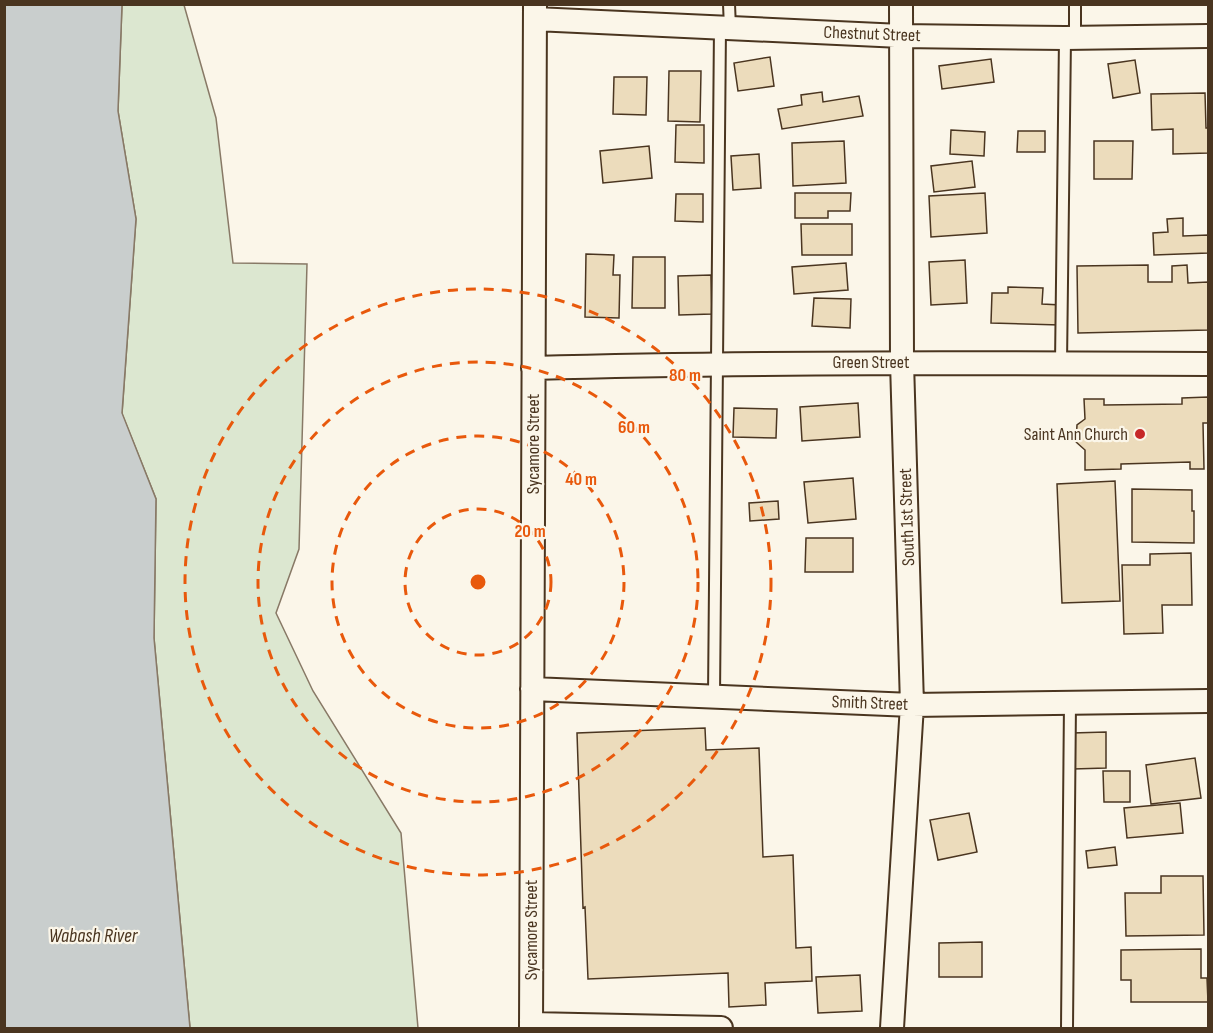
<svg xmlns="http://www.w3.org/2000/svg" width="1213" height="1033" font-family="'Sofia Sans Condensed',sans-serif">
<rect width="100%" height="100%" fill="#fbf6e9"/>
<path fill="#dce7d0" stroke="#887966" stroke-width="1.5" d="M122,5H184L216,118L233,263L307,264L299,549L276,613L313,691L401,833L418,1028H190L154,638L156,499L122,414L136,219L118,111Z"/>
<path fill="#c9cecd" stroke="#887966" stroke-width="1.5" d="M5,4L122,5L118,111L136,219L122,413L156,499L154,638L190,1028H5Z"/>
<path fill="#ecdcbc" stroke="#4a3520" stroke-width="1.5" d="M770,57L774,86L738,91L734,63Z
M991,59L994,82L942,89L939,66Z
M1135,60L1140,93L1113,98L1108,64Z
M669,71H701L700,122L668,121Z
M614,77H647L646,115L613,114Z
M822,92L823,102L859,96L863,116L782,129L778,109L802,105L801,95Z
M1205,93L1206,128H1208V153L1173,154V129L1152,130L1151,94Z
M676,125H704V163L675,162Z
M951,130L985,132L984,156L950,154Z
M1018,131H1045V152H1017Z
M844,141L846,183L793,186L792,143Z
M1094,141H1133L1132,179H1094Z
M649,146L652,178L603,183L600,151Z
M759,154L761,188L733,190L731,156Z
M972,161L975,187L934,192L931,166Z
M795,193H851L850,211H828V218H795Z
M985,193L987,233L931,237L929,196Z
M676,194H703V222L675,221Z
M1183,218V236L1208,235V253L1154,255L1153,233L1168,232L1167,219Z
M801,224H852V255H802Z
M586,254L614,255L613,275H620L619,318L585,317Z
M633,257H665V308H632Z
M965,260L967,303L931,305L929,262Z
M846,263L848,290L794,294L792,267Z
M1148,265V282H1172V266L1187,265L1188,283L1208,282V330L1078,333L1077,266Z
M711,275L712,314L679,315L678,276Z
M1008,287L1043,288L1042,304L1061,305L1060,325L991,323L992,293H1008Z
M814,298L851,299L850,328L812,326Z
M1208,397V423H1203L1204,469H1190V462L1121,464V469L1085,470V450L1076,442L1077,425L1085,419L1084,399H1104V405L1182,404V398Z
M858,403L860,437L802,441L800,407Z
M734,408L777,409L776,438L733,437Z
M853,478L856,519L808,523L804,482Z
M1115,481L1120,601L1062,603L1057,484Z
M1132,489L1192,490V511H1194V543L1132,542Z
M778,501L779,519L750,521L749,503Z
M806,538H853V572H805Z
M1191,553L1192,605H1162L1163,633L1124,634L1122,565H1150V554Z
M705,728L706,750L759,748L763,857L793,855L796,948L811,947L812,981L765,983L766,1005L729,1007L728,973L588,979L585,907L583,908L577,733Z
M1106,732V768L1073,769L1072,733Z
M1195,758L1201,798L1151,804L1146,765Z
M1103,771H1130V802H1104Z
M1180,803L1183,833L1127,838L1124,808Z
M969,813L977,852L938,860L930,820Z
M1115,847L1117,865L1088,868L1086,851Z
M1161,876H1203L1204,935L1126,936L1125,893H1161Z
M982,942V977H939V943Z
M1201,949V978H1207L1208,1002H1131V980H1121V950Z
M860,975L862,1011L818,1013L816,977Z"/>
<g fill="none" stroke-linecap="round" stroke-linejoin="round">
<defs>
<path id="service" d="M729,4L730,28
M1075,38V4
M1061,363L1065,38
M714,696L720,27
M1067,1028L1070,703"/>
<path id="minor" d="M535,19L901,36L1065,38L1208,36
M533,368C758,362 983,363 1208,364
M532,689L912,705L1208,701
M531,1024L721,1028
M531,1028L535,4
M892,1028L912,705L902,362L901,4"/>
</defs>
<use href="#service" stroke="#4a3520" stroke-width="14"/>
<use href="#minor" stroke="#4a3520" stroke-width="26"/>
<use href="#service" stroke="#fbf6e9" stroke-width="10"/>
<use href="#minor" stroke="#fbf6e9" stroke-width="22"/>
</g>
<g fill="none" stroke="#e8590c" stroke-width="3" stroke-dasharray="10 8">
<circle cx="478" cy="582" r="73"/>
<circle cx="478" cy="582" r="146"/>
<circle cx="478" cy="582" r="220"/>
<circle cx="478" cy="582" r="293"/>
</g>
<circle fill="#c62828" stroke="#fbf6e9" stroke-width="2" cx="1140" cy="434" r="6"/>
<g text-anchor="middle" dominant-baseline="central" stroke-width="4.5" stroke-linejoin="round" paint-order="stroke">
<g font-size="18" fill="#4a3520" stroke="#fbf6e9">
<text transform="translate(872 34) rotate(2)">Chestnut Street</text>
<text x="871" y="362">Green Street</text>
<text transform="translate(533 444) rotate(-90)">Sycamore Street</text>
<text transform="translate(907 517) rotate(-92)">South 1st Street</text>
<text transform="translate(870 703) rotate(2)">Smith Street</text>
<text transform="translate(531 930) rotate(-90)">Sycamore Street</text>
</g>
<g font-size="18" fill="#4a3520" stroke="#fbf6e9" text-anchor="end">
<text x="1128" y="434">Saint Ann Church</text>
</g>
<g font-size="20" font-style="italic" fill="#4a3520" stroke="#fbf6e9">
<text x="93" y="936">Wabash River</text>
</g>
</g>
<circle cx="478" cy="582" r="9" fill="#e8590c" stroke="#fbf6e9" stroke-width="3"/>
<g font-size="18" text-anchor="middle" font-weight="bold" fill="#e8590c" stroke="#fbf6e9" stroke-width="4.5" stroke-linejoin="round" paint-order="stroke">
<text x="685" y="381">80 m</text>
<text x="634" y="433">60 m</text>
<text x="581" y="485">40 m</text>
<text x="530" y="537">20 m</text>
</g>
<rect width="1213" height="1033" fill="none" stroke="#4a3520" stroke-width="12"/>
</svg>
